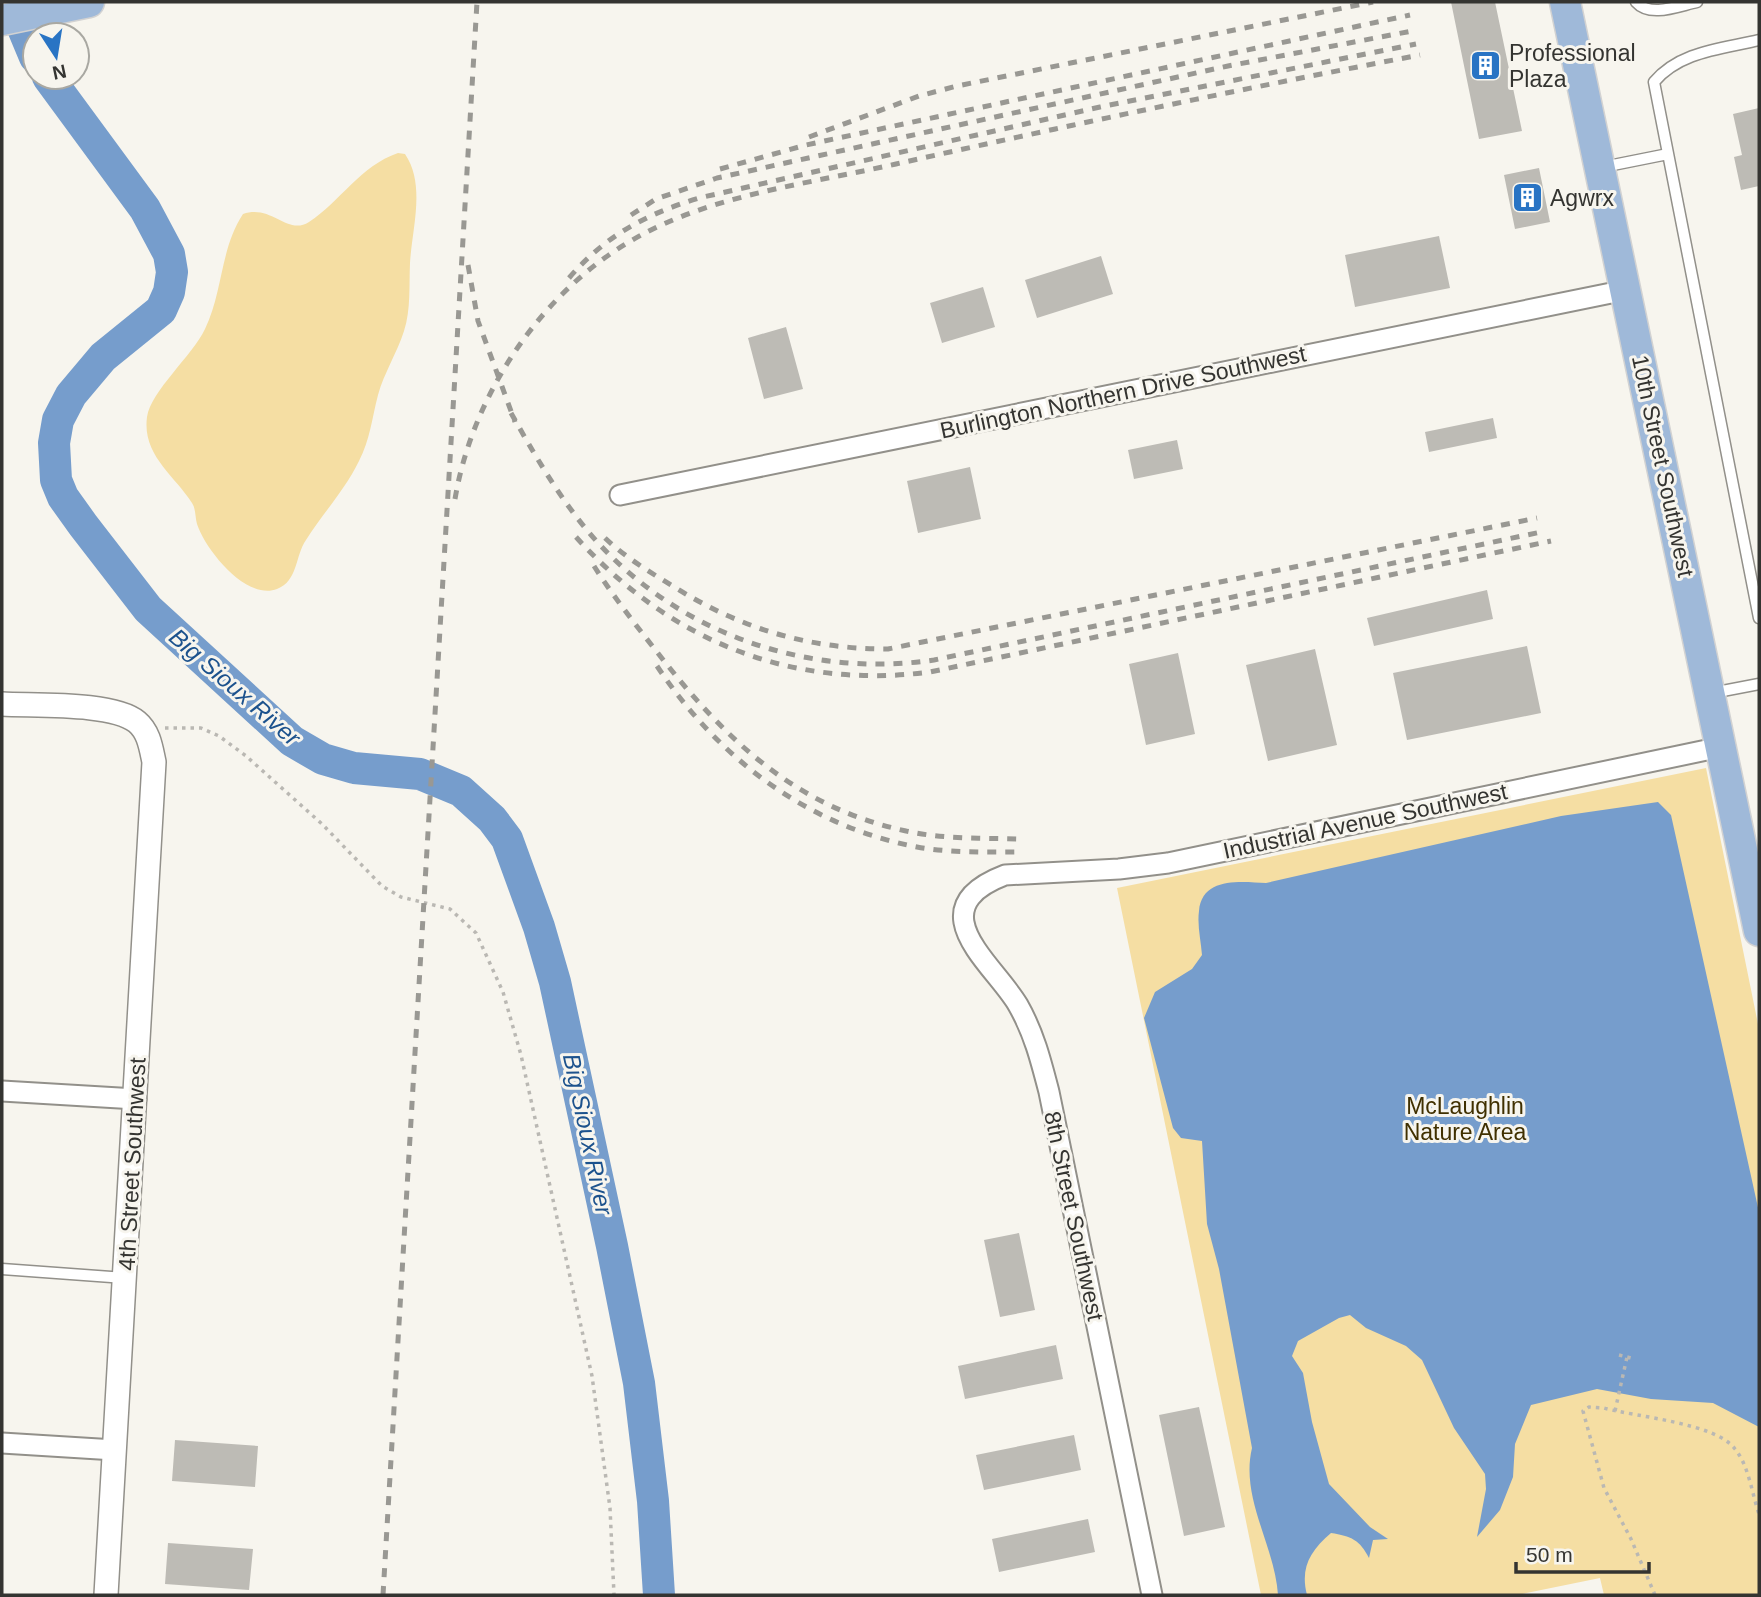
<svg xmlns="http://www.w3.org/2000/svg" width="1761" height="1597" font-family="Helvetica,sans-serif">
<rect width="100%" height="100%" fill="#f7f5ee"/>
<path fill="#f5dea3" d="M398,153L405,154C426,185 412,228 410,263C409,285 411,310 404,331C397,353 384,373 378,395C372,418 370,440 359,461C345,490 323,513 306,540C295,556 298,581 277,589C246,601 205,549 197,524C195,517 196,509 192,503C174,475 142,455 147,417C151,391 192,356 205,329C223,292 220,249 243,214C272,204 287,236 309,222C341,201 360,166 398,153Z
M1706,768L1759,1029V1595H1604L1600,1578L1517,1595H1261L1117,888Z"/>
<path fill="#769dcc" d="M1658,802L1671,815L1759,1212V1427L1713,1403L1651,1399L1597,1389L1531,1405L1515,1444L1513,1477L1500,1510L1477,1537L1486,1489L1485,1474L1454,1428L1422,1360L1406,1346L1366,1328L1350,1315L1339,1318L1298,1341L1292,1356L1303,1373L1312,1422L1329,1484L1370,1527L1388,1539L1373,1540L1369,1558C1360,1540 1351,1536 1331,1533C1310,1551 1300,1568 1307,1595H1278C1275,1546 1240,1498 1252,1448L1219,1269L1207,1224L1202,1141L1181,1138L1173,1128L1144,1018L1155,992L1192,969L1202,955C1201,941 1197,925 1199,911C1202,876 1242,882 1266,883L1561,816Z"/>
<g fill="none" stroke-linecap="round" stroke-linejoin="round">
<path stroke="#769dcc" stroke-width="32" d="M12,2L35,57
M48,77L145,209L169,254L172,272L169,292L161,310L103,357L71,395L58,420L54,443L56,480L63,497L83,525L148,609L292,741L323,759L354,768L420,774L461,791L492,819L507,839L539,927L555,982L612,1246L639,1383L653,1501L659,1595"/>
</g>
<path fill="#bdbbb5" d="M1451,2H1495L1522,131L1479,139Z
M1759,108V186L1741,190L1734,157L1742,155L1733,114Z
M1539,168L1550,222L1515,229L1504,175Z
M1439,236L1450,288L1355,307L1345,255Z
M1101,256L1113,294L1037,318L1025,280Z
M983,287L995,327L942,343L930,303Z
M786,327L803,389L764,399L748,338Z
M1493,418L1497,438L1429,452L1425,432Z
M1177,440L1183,469L1134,479L1128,450Z
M970,467L981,519L918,533L907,481Z
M1487,590L1493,619L1374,646L1367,618Z
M1527,646L1541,713L1407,740L1393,673Z
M1315,649L1337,745L1268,761L1246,665Z
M1178,653L1195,734L1146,745L1129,664Z
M1019,1233L1035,1310L1000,1317L984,1240Z
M1056,1345L1063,1379L965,1399L958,1366Z
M1199,1407L1225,1527L1184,1536L1159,1415Z
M1074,1435L1081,1470L984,1490L976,1455Z
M175,1440L258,1446L255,1487L172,1481Z
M1088,1519L1095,1552L999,1572L992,1539Z
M168,1543L253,1549L249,1590L165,1584Z"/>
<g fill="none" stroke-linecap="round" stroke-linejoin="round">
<defs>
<path id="service" d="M1636,2C1650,18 1678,6 1697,2
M1759,40C1722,49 1680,51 1654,82L1759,618
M1603,167L1668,154
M1712,693L1759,684
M2,1269L125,1278"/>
<path id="minor" d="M620,495L1626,290
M2,1091L136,1099
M2,1443L115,1450
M1152,1595L1049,1092C1041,1061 1034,1033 1018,1005C994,964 916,909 1005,875L1119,869L1168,863L1721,747"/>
<path id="tertiary" d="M2,704C34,706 113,702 137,722C149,732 151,748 154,762L106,1595"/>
<path id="primary" d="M1565,2L1759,931
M2,20L89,2"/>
</defs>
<use href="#service" stroke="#92908a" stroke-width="13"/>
<use href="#minor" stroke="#92908a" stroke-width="23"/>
<use href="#tertiary" stroke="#92908a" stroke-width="26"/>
<use href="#primary" stroke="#d2d2d2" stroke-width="33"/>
<path stroke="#bab8b3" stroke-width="3.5" stroke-dasharray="3.5 5" stroke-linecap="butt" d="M165,728H201L219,736L246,756L322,824L382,886L401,897L450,909L476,933L503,992L521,1055L592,1376L610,1508L614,1595
M1619,1355L1635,1359
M1615,1411L1627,1357
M1655,1595L1631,1539L1604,1488L1583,1411L1589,1407L1604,1408C1636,1417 1716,1423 1735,1449C1749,1466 1752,1494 1759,1514"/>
<use href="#service" stroke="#fff" stroke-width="10"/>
<use href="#minor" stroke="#fff" stroke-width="19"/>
<use href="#tertiary" stroke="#fff" stroke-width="23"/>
<use href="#primary" stroke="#9fb9d9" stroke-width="30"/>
<path stroke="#999893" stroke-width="5" stroke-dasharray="9 9" stroke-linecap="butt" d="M809,137L919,96L957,86L1373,2
M720,169L806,145L1410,15
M631,215L656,199L717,178L1228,66L1412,31
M468,265L478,321L515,422
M569,278C605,236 646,214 699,198L1100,107L1416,44
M511,413C537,459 564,506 600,545C685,636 811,678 934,660L1541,532
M455,499C472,397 539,295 629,242C707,195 808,184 896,164C1070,125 1245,88 1420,55
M576,537C670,641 791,690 930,672L1551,541
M605,538C625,557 648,571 671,585C739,628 807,649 888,649L1537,518
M594,566C613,596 635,624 657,652C724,738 794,807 906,831C942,839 980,838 1017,839
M657,666C718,758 807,826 917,847C950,853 984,852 1018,852
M383,1595L477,2"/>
</g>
<defs>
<symbol id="building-square" viewBox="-11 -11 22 22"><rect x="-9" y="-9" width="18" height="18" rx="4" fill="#2974c4" stroke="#f7f5ee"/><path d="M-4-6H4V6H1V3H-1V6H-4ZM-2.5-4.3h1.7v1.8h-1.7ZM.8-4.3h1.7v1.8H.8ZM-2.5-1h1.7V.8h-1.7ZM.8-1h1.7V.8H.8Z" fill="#fff"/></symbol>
</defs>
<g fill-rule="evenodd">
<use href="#building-square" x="1468" y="48" width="35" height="35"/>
<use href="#building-square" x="1510" y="180" width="35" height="35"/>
</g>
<g text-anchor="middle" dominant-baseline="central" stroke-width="6" stroke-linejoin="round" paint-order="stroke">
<g font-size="23" fill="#343431" stroke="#f7f5ee" text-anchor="start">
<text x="1509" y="53">Professional<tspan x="1509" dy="26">Plaza</tspan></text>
<text x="1550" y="198">Agwrx</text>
</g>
<g font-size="23" fill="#343431" stroke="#f7f5ee">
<text transform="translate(1123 392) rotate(-12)">Burlington Northern Drive Southwest</text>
<text transform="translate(1663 466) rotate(78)">10th Street Southwest</text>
<text transform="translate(1365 821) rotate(-12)">Industrial Avenue Southwest</text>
<text transform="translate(132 1164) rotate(-87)">4th Street Southwest</text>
<text transform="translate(1074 1216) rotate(78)">8th Street Southwest</text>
</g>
<g font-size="23" fill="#403000" stroke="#f7f5ee">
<text x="1465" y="1106">McLaughlin<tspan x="1465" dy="26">Nature Area</tspan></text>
</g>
<g font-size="24" font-style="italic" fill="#1c528d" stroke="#f7f5ee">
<text transform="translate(235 687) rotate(41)">Big Sioux River</text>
<text transform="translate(588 1134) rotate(78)">Big Sioux River</text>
</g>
</g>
<rect width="1761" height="1597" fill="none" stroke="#343431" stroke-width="7"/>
<g transform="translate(56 56) rotate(168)"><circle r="33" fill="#f7f5ee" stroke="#a9a8a2" stroke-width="2"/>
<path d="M0-5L12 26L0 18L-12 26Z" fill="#2974c4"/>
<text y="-10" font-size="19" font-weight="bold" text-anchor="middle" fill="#343431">N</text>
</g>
<path d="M1516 1562v10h133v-10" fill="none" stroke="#343431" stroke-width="3.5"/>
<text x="1526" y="1562" font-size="21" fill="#343431" stroke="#f7f5ee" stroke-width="5" paint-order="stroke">50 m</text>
</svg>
